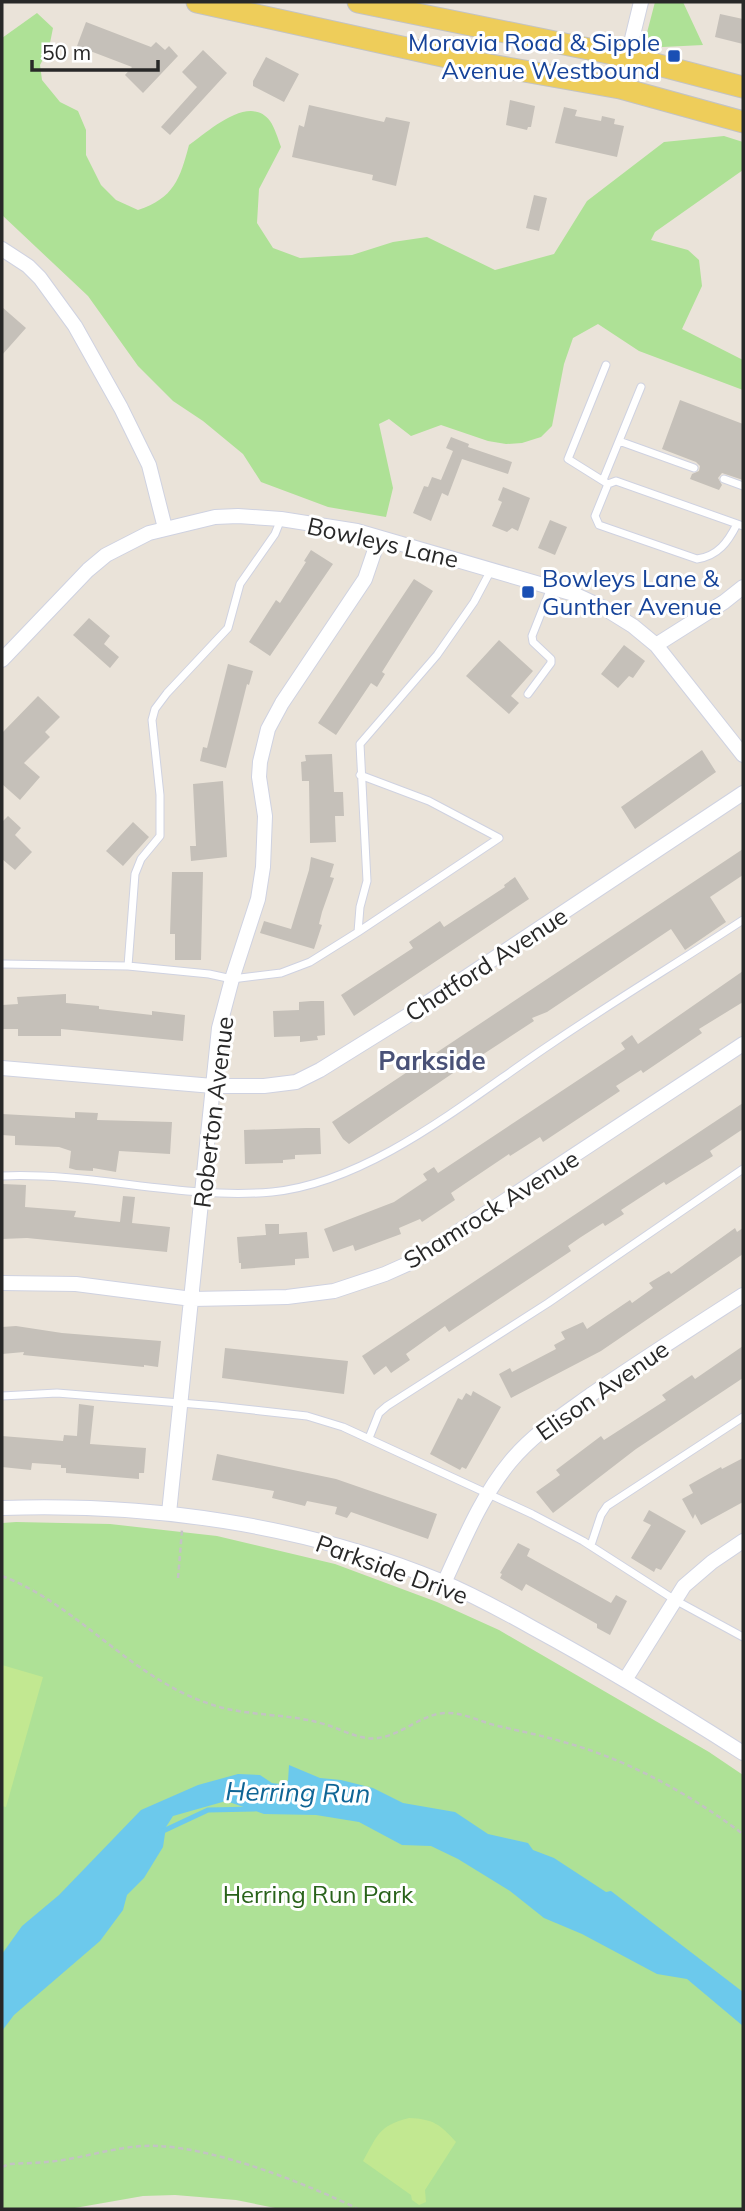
<svg xmlns="http://www.w3.org/2000/svg" width="745" height="2211" font-family="Mulish,sans-serif">
<rect width="100%" height="100%" fill="#eae3d9"/>
<path fill="#aee196" d="M655,2H683L703,45L643,48Z
M37,13L53,28L49,48L40,65L42,80L60,102L78,111L86,130V155L101,185L116,200L138,210C174,198 180,179 189,145C208,132 249,93 270,121C275,128 278,139 281,147L259,189L257,223L273,248L300,258L352,255L393,242L427,237L495,270L554,254L587,201L664,142L724,136L743,142V170L655,232L651,240L688,250L699,260L702,286L682,329L743,360V390L639,351L598,324L573,338L564,364L552,426L541,437L522,443L506,444L488,441L441,425L411,436L389,419L379,424L393,488L386,517L328,507L261,482L243,454L203,421L173,401L138,366L88,296L2,215V38Z
M16,1522L110,1524L217,1536L335,1564L437,1602L499,1630L709,1752L743,1775V2209H280L236,2200L175,2195L143,2196L69,2209H2V1523Z"/>
<path fill="#c2e891" d="M2,1665L43,1677L6,1807L2,1806Z
M409,2118C433,2119 440,2124 456,2142L425,2190L426,2202L419,2205L412,2200L411,2195L363,2161C378,2135 378,2126 409,2118Z"/>
<path fill="#6cc9ec" d="M289,1765L320,1778L341,1780L373,1788L403,1803L455,1812L488,1834L528,1843L533,1850L554,1858L606,1892L611,1891L743,1992V2026L687,1979L657,1974L582,1934L544,1918L510,1891L458,1859L431,1846L402,1845L359,1822L316,1815L264,1814L226,1801L173,1816L166,1827L163,1847L144,1878L127,1895L123,1910L100,1941L14,2015L2,2031V1954L22,1926L59,1895L141,1810L198,1785L238,1774L260,1775L272,1783L280,1784L288,1781Z"/>
<g fill="none" stroke-linecap="round" stroke-linejoin="round">
<path stroke="#6cc9ec" stroke-width="5" d="M161,1832L208,1810L255,1809"/>
</g>
<path fill="#c5c0b9" d="M720,14L743,19V44L715,37Z
M86,22L151,47L156,42L165,50L169,46L178,56L143,93L125,75L132,67L77,46Z
M203,50L227,73L170,135L161,127L197,87L182,72Z
M266,57L299,74L284,102L253,86V81Z
M510,100L535,106L531,127H528L527,130L506,125Z
M309,105L384,122L386,117L410,122L396,186L372,180L373,175L292,157L299,125L304,127Z
M564,107L577,110L575,116L601,121L602,116L615,119L614,124L624,126L617,157L555,143Z
M534,195L547,198L539,231L526,228Z
M2,307L26,328L2,355Z
M680,400L743,424V480L722,473L718,478L722,485L719,490L690,479L692,474L699,471L700,466L696,462L662,449Z
M451,437L469,444L468,447L512,462L508,474L462,459L448,496L442,493L431,521L413,513L424,486L428,487L432,477L441,480L453,451L446,448Z
M503,487L530,498L518,531L512,528L507,532L492,526L502,502L498,500Z
M550,520L567,527L555,555L538,548Z
M311,550L333,564L270,656L249,642L276,600L280,603L306,562L304,561Z
M414,579L433,591L382,672L385,674L377,687L371,683L336,735L318,723Z
M89,618L110,636L104,644L119,657L110,668L73,635Z
M499,640L533,671L511,696L519,703L509,714L466,676Z
M624,645L645,661L633,678L629,676L618,688L601,674Z
M228,664L253,671L249,685L247,684L226,768L200,761L203,747L207,748Z
M38,696L60,717L45,732L50,737L24,763L40,777L20,800L2,784V733Z
M702,750L716,772L635,829L621,807Z
M332,754L334,792H343L344,816H335L336,842L310,843L309,781H302L301,762L306,761L305,755Z
M223,781L227,857L191,861L190,846H196L193,784Z
M8,816L21,828L15,835L32,852L15,870L2,859V822Z
M133,822L149,837L123,866L106,851Z
M743,849V875L710,897L726,922L685,950L671,929L547,1012L532,1018L534,1021L482,1055L481,1054L349,1144L343,1139L332,1122Z
M311,857L334,864L330,877L334,878L322,912L319,924L322,925L314,949L260,933L264,921L291,929L309,870Z
M172,872H203L201,960H175V934H170Z
M515,877L529,899L354,1016L341,995L413,948L409,942L440,921L444,927L505,887L504,885Z
M743,971V1002L699,1029L702,1033L643,1073L641,1070L616,1086L620,1091L543,1142L540,1137L510,1156L509,1154L451,1193L455,1200L422,1222L420,1219L399,1228L401,1234L355,1251L353,1245L333,1252L324,1229L394,1202L427,1180L423,1174L434,1167L438,1173L625,1049L621,1043L632,1035L638,1044Z
M66,994V1003L99,1006V1009L152,1015V1011L185,1015L183,1041L61,1029V1036H18V1029H2V1005L18,1004L17,997Z
M311,1001H324L325,1035L317,1036L318,1040L300,1042V1036L274,1037L273,1011L299,1010V1002Z
M743,1103V1129L710,1151L713,1156L666,1185L664,1182L621,1210L624,1214L605,1226L603,1223L581,1237L568,1246L571,1251L449,1332L445,1326L406,1354L410,1360L391,1373L386,1366L374,1375L362,1356Z
M75,1112L98,1113L97,1120L172,1122L170,1154L119,1151L116,1172L93,1168V1171L76,1170L69,1168L71,1151L59,1147L15,1145V1136L2,1135V1114L75,1118Z
M306,1128H320L321,1154L295,1155V1159L283,1160V1163L245,1164L244,1130Z
M2,1184L26,1185L25,1207L76,1211L74,1217L120,1222L123,1196L135,1197L132,1223L170,1227L167,1252L27,1238L2,1239Z
M265,1224H279V1234L307,1232L309,1258L295,1259V1265L241,1269V1263H239L237,1237L266,1235Z
M735,1228L737,1232L743,1228V1254L601,1351L511,1398L499,1374L510,1368L512,1372L556,1349L554,1345L565,1339L561,1332L583,1322L587,1329L630,1300L632,1303L653,1288L649,1283L669,1271L671,1274Z
M16,1326L62,1333L161,1341L158,1367L144,1365V1367L23,1355L24,1352L2,1354V1327Z
M743,1346V1378L636,1449L553,1513L536,1492L560,1475L556,1470L601,1436L604,1440L666,1400L662,1395L692,1375L695,1379Z
M225,1348L348,1361L344,1394L222,1378Z
M473,1391L501,1407L466,1469L462,1467L460,1470L430,1454L458,1398L462,1400L466,1393L471,1396Z
M79,1404L94,1406L90,1444L146,1448L144,1473H139V1479L66,1473V1468H61V1465L47,1464L32,1463L31,1470L2,1467V1436L63,1441L64,1435L77,1436Z
M217,1454L336,1479L437,1514L428,1539L351,1512L347,1518L335,1514L337,1507L307,1501L305,1506L272,1498L274,1491L212,1480Z
M743,1458V1502L701,1525L695,1514L693,1519L682,1499L693,1493L689,1485L721,1467L722,1469Z
M649,1510L686,1531L661,1570L656,1568L654,1572L631,1558L651,1525L643,1521Z
M518,1543L530,1549L527,1556L611,1603L616,1595L627,1601L610,1635L597,1628V1624L526,1584L522,1591L500,1578L502,1574L500,1573Z"/>
<g fill="none" stroke-linecap="round" stroke-linejoin="round">
<defs>
<path id="service" d="M606,365L568,459L608,484
M619,441L694,468
M724,479L743,486
M603,480L641,387
M737,524C728,542 718,556 697,559L599,525L595,516L608,484L616,481L743,526
M528,694L551,663V659L533,642L532,636L551,588
M358,932L499,838L429,801L360,775
M2,964L128,966L209,974L232,979L281,973L310,962L358,932L360,907L367,881L360,744L437,655L474,602L491,570
M128,966L135,874L141,859L160,836V795L152,720L155,709L167,693L228,628L240,584L275,534L281,519
M2,1176C92,1172 182,1200 272,1192C372,1182 470,1098 551,1044C614,1001 679,962 743,920
M2,1396L57,1393L217,1406L307,1416L343,1427L532,1514L583,1541L675,1600L743,1637
M369,1438L379,1413L387,1406L548,1303L743,1169
M591,1545L601,1515L607,1506L743,1417"/>
<path id="minor" d="M620,88L641,2
M2,249L28,266L40,278L75,326L121,408L149,465L165,528
M656,645L724,602L743,587
M2,660L88,570L106,555L149,533L215,517L238,516L281,519L357,531L574,594L604,608L633,626L656,645L743,755
M2,1068L213,1086H264L296,1082L320,1070L415,1011L743,793
M2,1283L76,1284L192,1299L287,1297L334,1291L385,1274L412,1262L743,1044
M2,1508C150,1503 301,1524 438,1580C471,1594 503,1611 533,1628C605,1667 674,1709 743,1753
M169,1513L219,1028L232,979L258,899L263,867L265,816L259,777L260,762L268,729L282,703L365,579L379,538
M444,1583C463,1542 481,1497 510,1462C533,1434 563,1415 592,1394C642,1360 693,1327 743,1295
M625,1680L684,1586L712,1562L743,1541"/>
<path id="primary" d="M197,2L456,59L620,88L743,122
M358,2L628,57L743,87"/>
</defs>
<use href="#service" stroke="#cfd2e1" stroke-width="9"/>
<use href="#minor" stroke="#cfd2e1" stroke-width="16"/>
<use href="#primary" stroke="#c3c3c3" stroke-width="23"/>
<path stroke="#c3c3c3" stroke-width="2.5" stroke-dasharray="5 3.5" stroke-linecap="butt" d="M2,1576C79,1605 132,1680 213,1705C250,1717 291,1713 327,1725C343,1730 362,1741 378,1738C403,1735 422,1713 447,1713C465,1713 481,1722 498,1726C519,1731 540,1735 560,1741C627,1759 688,1793 743,1834
M178,1578L182,1530
M2,2167L9,2164C27,2163 46,2163 63,2160C95,2155 126,2144 159,2146C218,2149 305,2183 358,2209"/>
<use href="#service" stroke="#fff" stroke-width="7"/>
<use href="#minor" stroke="#fff" stroke-width="14"/>
<use href="#primary" stroke="#eecd5a" stroke-width="21"/>
</g>
<g fill="#1a4fb4" stroke="#fff" stroke-width="2.5">
<rect x="667" y="49" width="14" height="14" rx="3.5"/>
<rect x="521" y="585" width="14" height="14" rx="3.5"/>
</g>
<g text-anchor="middle" dominant-baseline="central" stroke-width="6" stroke-linejoin="round" paint-order="stroke">
<g font-size="24" fill="#164399" stroke="#fff" text-anchor="end">
<text x="660" y="42">Moravia Road &amp; Sipple<tspan x="660" dy="28">Avenue Westbound</tspan></text>
<text x="542" y="578" text-anchor="start">Bowleys Lane &amp;<tspan x="542" dy="28">Gunther Avenue</tspan></text>
</g>
<g font-size="24" fill="#282828" stroke="#fff">
<text transform="translate(383 542) rotate(13)">Bowleys Lane</text>
<text transform="translate(486 964) rotate(-33)">Chatford Avenue</text>
<text transform="translate(213 1112) rotate(-83)">Roberton Avenue</text>
<text transform="translate(491 1209) rotate(-32)">Shamrock Avenue</text>
<text transform="translate(602 1390) rotate(-35)">Elison Avenue</text>
<text transform="translate(392 1569) rotate(20)">Parkside Drive</text>
</g>
<g font-size="24" fill="#28621a" stroke="#fff">
<text x="318" y="1894">Herring Run Park</text>
</g>
<g font-size="26" font-weight="bold" fill="#495177" stroke="#fff">
<text x="432" y="1060">Parkside</text>
</g>
<g font-size="26" font-style="italic" fill="#0f6595" stroke="#fff">
<text transform="translate(298 1792) rotate(1)">Herring Run</text>
</g>
</g>
<rect width="745" height="2211" fill="none" stroke="#282828" stroke-width="7"/>
<path d="M32 60v10h126v-10" fill="none" stroke="#282828" stroke-width="3.5"/>
<text x="42" y="60" font-size="21" fill="#282828" stroke="#ffffff" stroke-width="5" paint-order="stroke">50 m</text>
</svg>
